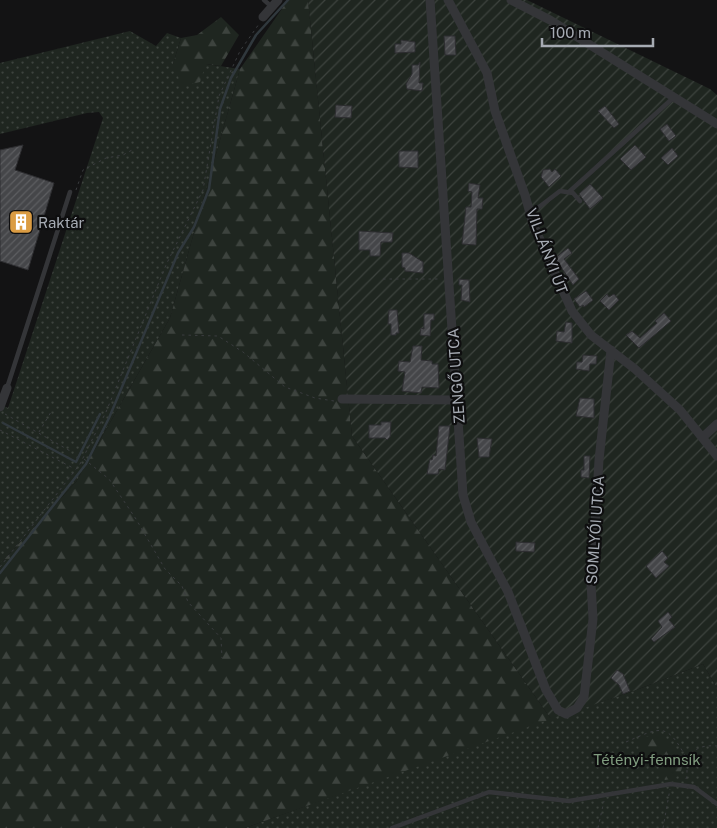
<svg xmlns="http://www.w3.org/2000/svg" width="717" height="828" font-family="'Public Sans',sans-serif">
<defs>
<pattern id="grass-dots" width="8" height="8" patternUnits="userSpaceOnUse" patternTransform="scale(1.25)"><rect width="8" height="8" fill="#1f2620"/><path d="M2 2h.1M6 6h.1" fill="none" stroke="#3d433e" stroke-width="1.8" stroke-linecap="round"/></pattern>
<pattern id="forest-firs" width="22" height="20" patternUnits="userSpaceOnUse" patternTransform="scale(1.25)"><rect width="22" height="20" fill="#1f2620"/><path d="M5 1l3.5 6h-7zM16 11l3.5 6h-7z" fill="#3d433e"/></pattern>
<pattern id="garden-furrows" width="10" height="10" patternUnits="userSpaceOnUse" patternTransform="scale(1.25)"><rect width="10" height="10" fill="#1f2620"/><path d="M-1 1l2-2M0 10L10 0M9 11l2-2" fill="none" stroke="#3d433e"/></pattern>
<pattern id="building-hatch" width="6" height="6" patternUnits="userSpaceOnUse" patternTransform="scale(1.25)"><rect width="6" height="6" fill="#454649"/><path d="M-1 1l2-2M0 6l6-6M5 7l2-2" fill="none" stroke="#5d5e61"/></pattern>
</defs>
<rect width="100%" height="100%" fill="#131314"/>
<path fill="url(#grass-dots)" d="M130,31L156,46L167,33L181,38L173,64H206L240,69L170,318L76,482L0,564V404L8,408L103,118L99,112L87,113L0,134V63Z
M703,664L717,688V828H245L526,726L631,692Z"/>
<path fill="url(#forest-firs)" d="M288,0H308L352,436L551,719L245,828H0V564L76,482L170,318L240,69Z
M221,17L239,35L221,66L206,64L200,82L182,86L173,64L181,38L197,35Z
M655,735C678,739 697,778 665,780L660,775V761L645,757L639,751L638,742L646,737Z"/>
<path fill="url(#garden-furrows)" d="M308,0H527L710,89L717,95V688L703,664L631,692L551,719L352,436Z"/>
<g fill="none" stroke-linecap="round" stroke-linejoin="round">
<path stroke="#30383d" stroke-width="2.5" d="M3,423L76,462L100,414
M0,573L86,464L109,418L178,253L194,227L209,189L220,109L231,78L256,35L288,0"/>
</g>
<path fill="url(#building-hatch)" stroke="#2d2d30" d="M444,36H455L456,55H445Z
M401,40L415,42V52L395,53V44H401Z
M420,62L419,83H423L422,91L407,89L406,84L412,74V65H418Z
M336,105L352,106L351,118L335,117Z
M605,106L619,124L614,128L598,111Z
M667,124L676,136L669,141L660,129Z
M23,145L15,170L54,183L28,270L0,261V150Z
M635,145L646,157L631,170L620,159Z
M672,148L678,156L668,165L661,158Z
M399,151H418V168L399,167Z
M550,169L552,172L555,169L561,176L549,187L541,177L543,170Z
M469,183L480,185L478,198H483L482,209H477L476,245L462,244L466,207H471L472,192L468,191Z
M590,184L603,198L590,209L579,194Z
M359,231L393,233L392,242H381L380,256H370V250H359Z
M568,248L572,253L564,259L579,279L573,285L555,258Z
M402,253H409L423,262V273L405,271V268L402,267Z
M459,279L469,280L470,302L461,300L462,285H459Z
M586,291L593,300L584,307L583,305L580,307L574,299Z
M607,294L609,297L614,294L619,300L609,310L600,301Z
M389,310H397L399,333H396V335H391V324H388Z
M664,313L671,321L639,348L626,335L632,331L640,338L657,323L655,321Z
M424,314H434V320H431L430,336L420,335L421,328L424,329Z
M566,322L572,323V343L556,341L557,331L564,332Z
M413,346H422L421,360L432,361V364H438L439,388L422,387L421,393L402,391L405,372L398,371L399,361L410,362Z
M583,355L597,356L596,364H590L589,371L576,369L577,362H582Z
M580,398L594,399V418L576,416Z
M381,422H391L390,437L387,440L385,438H369V425H381Z
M439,426H450L445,470L439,469L438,474H427L430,459L432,460L433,455L436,456Z
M477,438L492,439L489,457H479Z
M584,456H590L589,478L581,477V470H584Z
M516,542L535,543L534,552L516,551Z
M662,551L668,558L664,562L669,566L656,578L646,566Z
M668,612L672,617L669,620L675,627L654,642L651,639L662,627L658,621Z
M617,670L623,674L630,691L623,694L619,685L611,678Z"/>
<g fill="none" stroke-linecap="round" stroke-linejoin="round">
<path stroke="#3a3c3f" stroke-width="1" stroke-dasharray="2.5 4" stroke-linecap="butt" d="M76,190L83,170L106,158L123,155L132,150
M383,279H440
M182,335L218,336L243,352L285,387L315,398L334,401
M5,414L72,452
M0,430L75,469
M39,432L51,412
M84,459L109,479L136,519L165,569L182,586L188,602L221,638L222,658
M0,567L80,464L106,412L166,265L203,190L219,96L240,51L259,24
M626,742C663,726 667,722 688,761
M686,779C688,774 686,768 688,763C691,747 704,745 717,746
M598,828L604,801
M663,828L670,789"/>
<path stroke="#343538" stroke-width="4.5" d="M264,0L272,7
M570,191L673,98
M530,210L539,207L560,191L573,193L580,201
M7,388L70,192
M392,828L489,792L569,801L671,784L694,787L717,804"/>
<path stroke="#343538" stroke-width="9" d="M430,0L463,495L471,522L508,592L546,690L558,710L566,714L577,708L584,697L593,619L591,583L595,561V526L599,460L611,350
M448,0L487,73L495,111L525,195L533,224L572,311L591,335L635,369L680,410L717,456
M511,0L550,20L717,124
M263,17L278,0
M342,399L458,400
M0,407L7,388
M703,437L717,424"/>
</g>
<defs>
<symbol id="building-square" viewBox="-11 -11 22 22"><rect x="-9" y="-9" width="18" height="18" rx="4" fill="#db9c43" stroke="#0e0e0f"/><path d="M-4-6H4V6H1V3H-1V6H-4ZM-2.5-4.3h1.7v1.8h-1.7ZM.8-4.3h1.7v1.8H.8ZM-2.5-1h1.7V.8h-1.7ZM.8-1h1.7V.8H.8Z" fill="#fff"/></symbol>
</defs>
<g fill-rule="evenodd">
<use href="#building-square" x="7" y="208" width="28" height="28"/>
</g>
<g text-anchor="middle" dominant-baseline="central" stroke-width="4.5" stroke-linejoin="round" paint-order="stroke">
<g font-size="15" fill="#a6abb3" stroke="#0e0e0f" text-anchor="start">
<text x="38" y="222">Raktár</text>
</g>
<g font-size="15" fill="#a6abb3" stroke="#0e0e0f">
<text transform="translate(547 251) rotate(69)">VILLÁNYI ÚT</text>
<text transform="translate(456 376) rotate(-94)">ZENGŐ UTCA</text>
<text transform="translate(595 530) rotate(-86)">SOMLYÓI UTCA</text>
</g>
<g font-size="15" fill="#809c7f" stroke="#0e0e0f">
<text x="647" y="759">Tétényi-fennsík</text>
</g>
</g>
<path d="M542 38v8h111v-8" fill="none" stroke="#a6abb3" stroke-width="2.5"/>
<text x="550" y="38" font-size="15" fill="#a6abb3" stroke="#0e0e0f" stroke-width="4" paint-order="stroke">100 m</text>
</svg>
